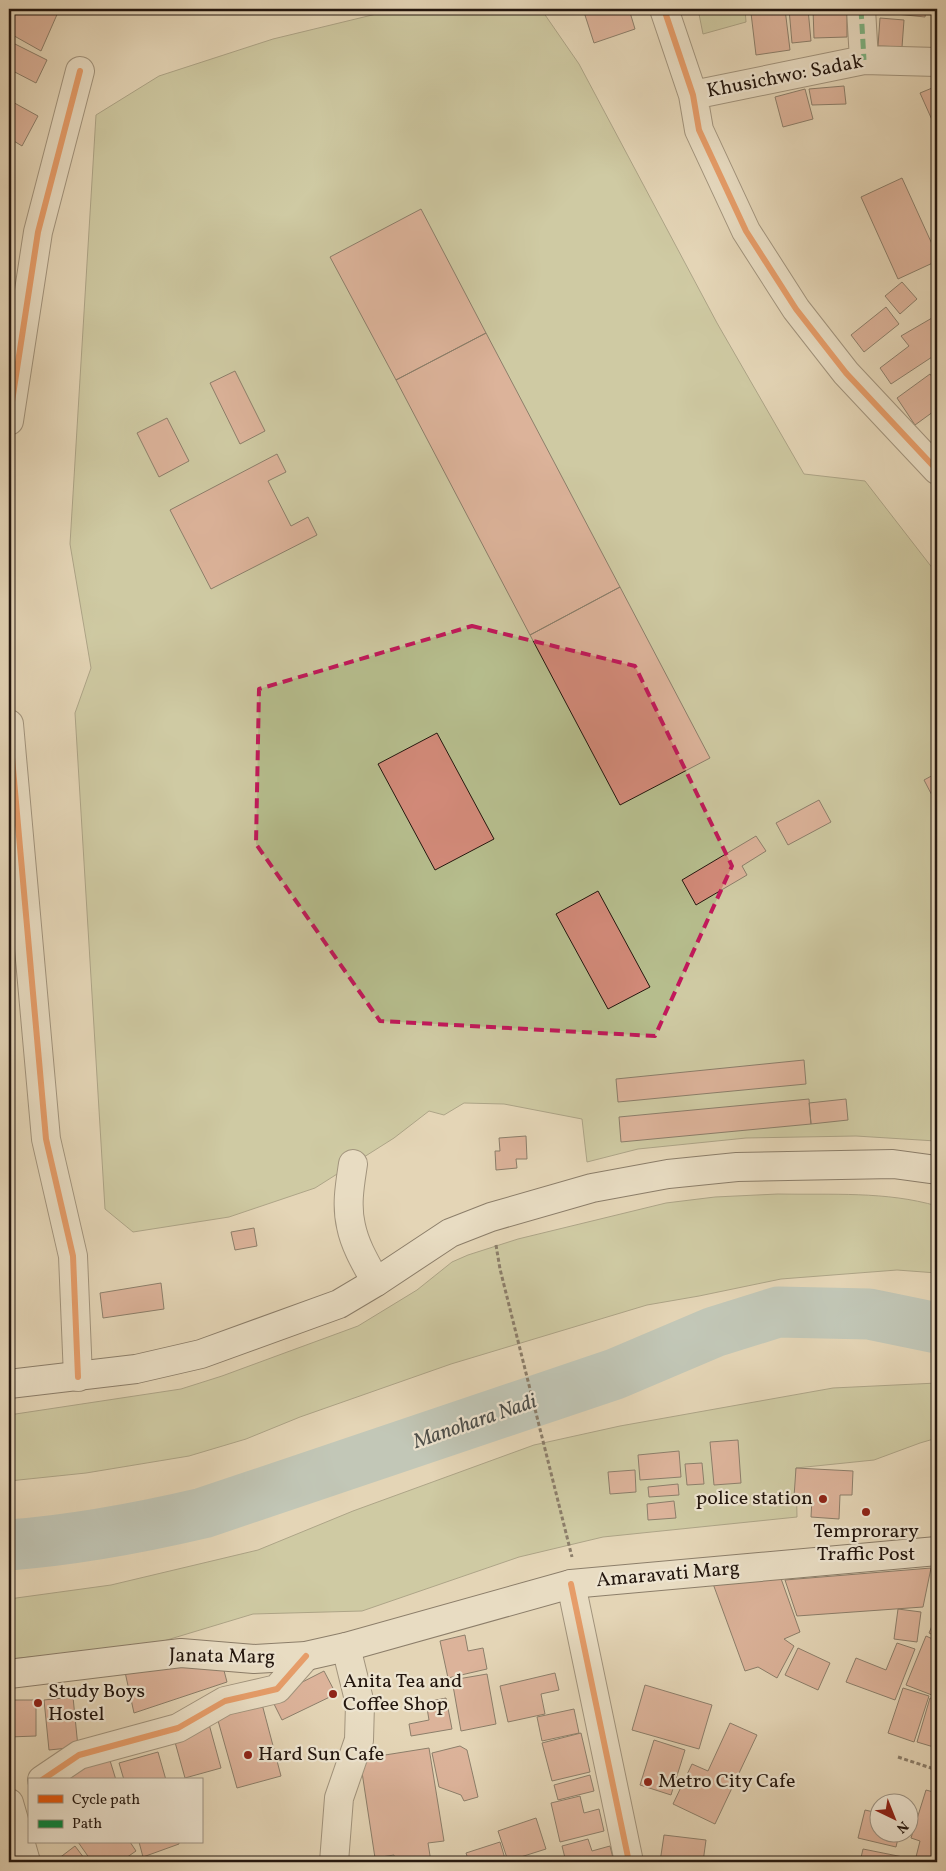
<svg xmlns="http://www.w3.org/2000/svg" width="946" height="1871" font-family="Vollkorn,serif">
<rect width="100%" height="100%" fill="#e4d5b7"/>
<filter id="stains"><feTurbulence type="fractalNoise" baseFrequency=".004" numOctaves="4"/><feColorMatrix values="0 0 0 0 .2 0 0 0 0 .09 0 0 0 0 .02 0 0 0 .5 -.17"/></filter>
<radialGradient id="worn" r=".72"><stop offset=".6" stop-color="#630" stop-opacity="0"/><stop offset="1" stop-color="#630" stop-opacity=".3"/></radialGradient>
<path fill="#b6bd8d" stroke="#6c6a4e" d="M397,9H541L579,64L717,323L804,474L865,481L937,574V1140L936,1141L856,1136L746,1138L638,1149L587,1162L582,1119L504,1104L464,1103L444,1115L429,1111L394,1138L315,1188L229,1217L133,1232L105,1209L75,713L91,668L70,544L96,115L159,76L273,39Z
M698,9H745L746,22L703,34Z
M778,1194C831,1195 886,1191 937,1206V1273L897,1270L781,1279L699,1296L647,1305L451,1364L300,1417L246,1439L189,1456L86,1473L9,1481V1415L181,1389L222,1376L358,1326L417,1290L452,1262L468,1255L518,1239L666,1203L715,1197Z
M937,1383V1438L920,1443L874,1460L796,1468L797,1517L603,1537L519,1557L362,1611L253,1614L147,1646L9,1659V1599L111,1585L258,1550L353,1511L534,1445L620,1426L833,1388Z"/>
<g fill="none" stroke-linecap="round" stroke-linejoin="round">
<path stroke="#99b6b8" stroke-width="51" d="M9,1545C75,1540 139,1528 203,1513L615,1374L714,1332L778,1312L869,1314L937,1328"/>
</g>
<path fill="#d28a79" stroke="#23160e" d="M9,9L59,10L41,51L9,33Z
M583,9H629L635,29L594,43Z
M785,9L790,50L756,55L751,13Z
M789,9H808L811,41L792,43Z
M813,9H847V37L814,38Z
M897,9H926L925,17L896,14Z
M880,18L904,20L902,47L878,46Z
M9,41L47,60L36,83L9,69Z
M844,86L846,104L812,105L809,89Z
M937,86V131L920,93Z
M805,89L813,119L783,127L775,97Z
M9,100L38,116L22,146L9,138Z
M902,178L937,255V261L898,279L861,197Z
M421,209L486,333L396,380L330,257Z
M902,282L917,299L900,314L885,296Z
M886,307L899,324L864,352L851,335Z
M932,318L937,322V362L932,357L891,384L880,368L909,346L901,336Z
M486,333L620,587L530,635L396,380Z
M235,371L265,431L240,444L210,383Z
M930,374L937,384V409L915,425L897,398Z
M167,418L189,461L159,477L137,433Z
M277,454L286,472L268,481L291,526L308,517L317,535L211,589L170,510Z
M620,587L710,758L620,805L530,635Z
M437,733L494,839L435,870L378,764Z
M937,773V805L924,780Z
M819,800L831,822L788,845L776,823Z
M756,836L766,851L742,866L747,875L696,905L682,880Z
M598,891L650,987L608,1009L556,914Z
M804,1060L806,1084L618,1102L616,1079Z
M809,1099L811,1124L621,1142L619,1117Z
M846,1099L848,1120L811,1124L809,1103Z
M526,1136L527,1159H516L517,1168L496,1170L495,1151H500L499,1138Z
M254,1228L257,1246L235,1250L231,1232Z
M161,1283L164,1309L103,1318L100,1293Z
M738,1440L741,1483L714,1485L710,1442Z
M679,1451L681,1477L640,1480L638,1455Z
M702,1463L704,1484L687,1485L685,1464Z
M796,1468L853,1471L852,1495H840L839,1519L811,1517L812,1498L794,1497Z
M635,1470L636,1492L610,1494L608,1472Z
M678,1484L679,1495L649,1497L648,1487Z
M674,1501L676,1518L648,1520L647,1504Z
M931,1568L923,1607L797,1616L785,1580Z
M779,1573L800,1632L784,1639L794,1646L777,1678L758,1667L745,1671L712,1581Z
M898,1609L921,1612L917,1642L894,1639Z
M937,1614V1637L929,1633Z
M465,1635L468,1651L483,1648L487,1669L448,1678L440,1641Z
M926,1636L937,1641V1697L906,1685Z
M897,1643L915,1649L895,1700L846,1682L856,1658L886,1670Z
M798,1648L830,1663L818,1690L785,1675Z
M222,1663L227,1682L134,1713L125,1672Z
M324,1671L336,1694L282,1720L271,1698Z
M555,1673L559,1690L541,1694L545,1714L508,1722L500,1686Z
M487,1674L496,1724L461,1731L452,1680Z
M645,1685L712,1705L699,1749L632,1730Z
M903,1688L929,1696L914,1742L888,1733Z
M73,1697L78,1747L49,1750L44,1700Z
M446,1698L452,1729L411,1736L409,1724L429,1720L426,1702Z
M930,1698L937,1700V1748L917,1742Z
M9,1700H36V1736L9,1737Z
M262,1704L281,1776L237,1788L217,1717Z
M574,1709L579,1733L542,1741L537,1717Z
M730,1723L757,1735L715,1824L673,1804L692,1764L708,1771Z
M209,1724L221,1768L185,1778L173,1735Z
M581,1733L590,1772L552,1781L542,1743Z
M654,1740L685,1750L671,1795L640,1785Z
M460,1746L467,1750L478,1797L464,1801L461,1795L439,1787L432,1753Z
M429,1748L444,1841L428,1843L431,1862H395L394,1855L375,1858L360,1759Z
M158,1752L166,1780H124L119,1763Z
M108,1754L116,1780H69L65,1767Z
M590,1775L594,1791L558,1800L554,1785Z
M926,1790L937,1793V1862L916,1857L920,1841L911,1838Z
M580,1796L584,1813L599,1809L604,1831L560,1842L551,1803Z
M865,1810L878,1813V1834H899L896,1847L858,1838Z
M536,1818L546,1849L508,1861L498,1831Z
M664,1835L706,1840L703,1862H660Z
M588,1839L592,1851L610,1846L614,1862H566L562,1846Z
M78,1842H130L136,1851L120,1862H92Z
M139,1842H179V1844L143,1857Z
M500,1842L506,1862H469L466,1853Z
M75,1846L87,1862H54Z
M863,1849L908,1858V1862H860Z"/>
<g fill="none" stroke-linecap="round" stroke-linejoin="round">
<defs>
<path id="street" d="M664,9L693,95L699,130L746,231L796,309L846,373L937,470
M861,9L864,60
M693,95L864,60L937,62
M9,421L38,232L80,71
M9,724L46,1139L73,1256L78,1377
M353,1164C350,1184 346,1205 351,1226C355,1246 366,1264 376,1282
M571,1584L629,1862
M42,1780L79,1755L178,1728L225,1701L277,1689L306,1656
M9,1803L26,1862
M334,1862L339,1798L359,1740L360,1704L346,1647"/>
<path id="secondary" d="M9,1384L136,1369L201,1354L339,1304L376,1282L450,1233L491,1217L592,1188L668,1174L737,1167L893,1164L937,1170
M9,1674L181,1653L254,1659L306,1656L346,1647L571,1584L937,1551"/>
</defs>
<use href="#street" stroke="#534638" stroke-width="30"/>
<use href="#secondary" stroke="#23160e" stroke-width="30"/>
<path stroke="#23160e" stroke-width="3" stroke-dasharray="4 2.5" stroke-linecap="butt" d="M496,1245L500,1269L572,1557
M898,1757L937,1770"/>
<use href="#street" stroke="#ede4d0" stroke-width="28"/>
<use href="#secondary" stroke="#ede4d0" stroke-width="28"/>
<path stroke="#00873e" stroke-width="5" stroke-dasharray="10 5" stroke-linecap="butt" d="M861,9L864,60"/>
<defs>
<path id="cycleway" d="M664,9L693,95L699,130L746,231L796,309L846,373L937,470
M9,421L38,232L80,71
M9,724L46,1139L73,1256L78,1377
M571,1584L629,1862
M42,1780L79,1755L178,1728L225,1701L277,1689L306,1656"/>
</defs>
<use href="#cycleway" stroke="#ede4d0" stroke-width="9"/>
<use href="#cycleway" stroke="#e8590c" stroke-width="6"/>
</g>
<path d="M0 0H946V1871H0ZM472,626L635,666L732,866L655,1036L380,1021L256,844L259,689Z" fill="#e4d5b7" fill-opacity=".55" fill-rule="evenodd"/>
<path fill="none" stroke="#c2185b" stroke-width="4" stroke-dasharray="10 6" stroke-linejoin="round" d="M472,626L635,666L732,866L655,1036L380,1021L256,844L259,689Z"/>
<g fill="#8f2418" stroke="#ede4d0" stroke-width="2">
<circle cx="823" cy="1499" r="5"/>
<circle cx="866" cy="1512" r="5"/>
<circle cx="333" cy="1694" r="5"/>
<circle cx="38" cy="1703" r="5"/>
<circle cx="248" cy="1755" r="5"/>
<circle cx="648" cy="1782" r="5"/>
</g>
<g text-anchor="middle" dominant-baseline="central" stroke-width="4.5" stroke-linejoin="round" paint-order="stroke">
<g font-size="20" fill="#23160e" stroke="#ede4d0">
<text transform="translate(785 77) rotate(-11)">Khusichwo: Sadak</text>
<text transform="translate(668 1575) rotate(-5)">Amaravati Marg</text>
<text transform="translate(222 1657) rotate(1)">Janata Marg</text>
</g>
<g font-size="20" fill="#23160e" stroke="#ede4d0" text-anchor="start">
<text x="813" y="1499" text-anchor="end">police station</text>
<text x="866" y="1532" text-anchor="middle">Temprorary<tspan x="866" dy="23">Traffic Post</tspan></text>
<text x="343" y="1682">Anita Tea and<tspan x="343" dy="23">Coffee Shop</tspan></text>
<text x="48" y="1692">Study Boys<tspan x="48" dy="23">Hostel</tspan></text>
<text x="258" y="1755">Hard Sun Cafe</text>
<text x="658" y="1782">Metro City Cafe</text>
</g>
<g font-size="21" font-style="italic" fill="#4c4e4a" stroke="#ede4d0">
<text transform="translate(475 1422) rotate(-19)">Manohara Nadi</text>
</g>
</g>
<rect width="946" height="1871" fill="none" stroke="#e4d5b7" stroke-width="30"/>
<rect x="10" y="10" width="926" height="1851" fill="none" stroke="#23160e" stroke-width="2.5"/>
<rect x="15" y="15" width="916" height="1841" fill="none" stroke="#23160e"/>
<rect x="28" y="1778" width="175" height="65" fill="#ede4d0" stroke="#9c9282"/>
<rect x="38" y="1795" width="25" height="8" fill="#e8590c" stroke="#9c9282"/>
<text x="72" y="1804" font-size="15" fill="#23160e">Cycle path</text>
<rect x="38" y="1820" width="25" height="8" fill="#00873e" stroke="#9c9282"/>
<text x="72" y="1828" font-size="15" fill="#23160e">Path</text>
<g transform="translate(894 1818) rotate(137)"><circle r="24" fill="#ede4d0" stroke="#9c9282"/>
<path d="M0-4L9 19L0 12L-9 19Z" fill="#8f2418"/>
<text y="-8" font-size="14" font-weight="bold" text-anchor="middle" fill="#23160e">N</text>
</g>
<rect width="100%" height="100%" filter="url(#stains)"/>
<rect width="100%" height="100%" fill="url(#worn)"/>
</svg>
